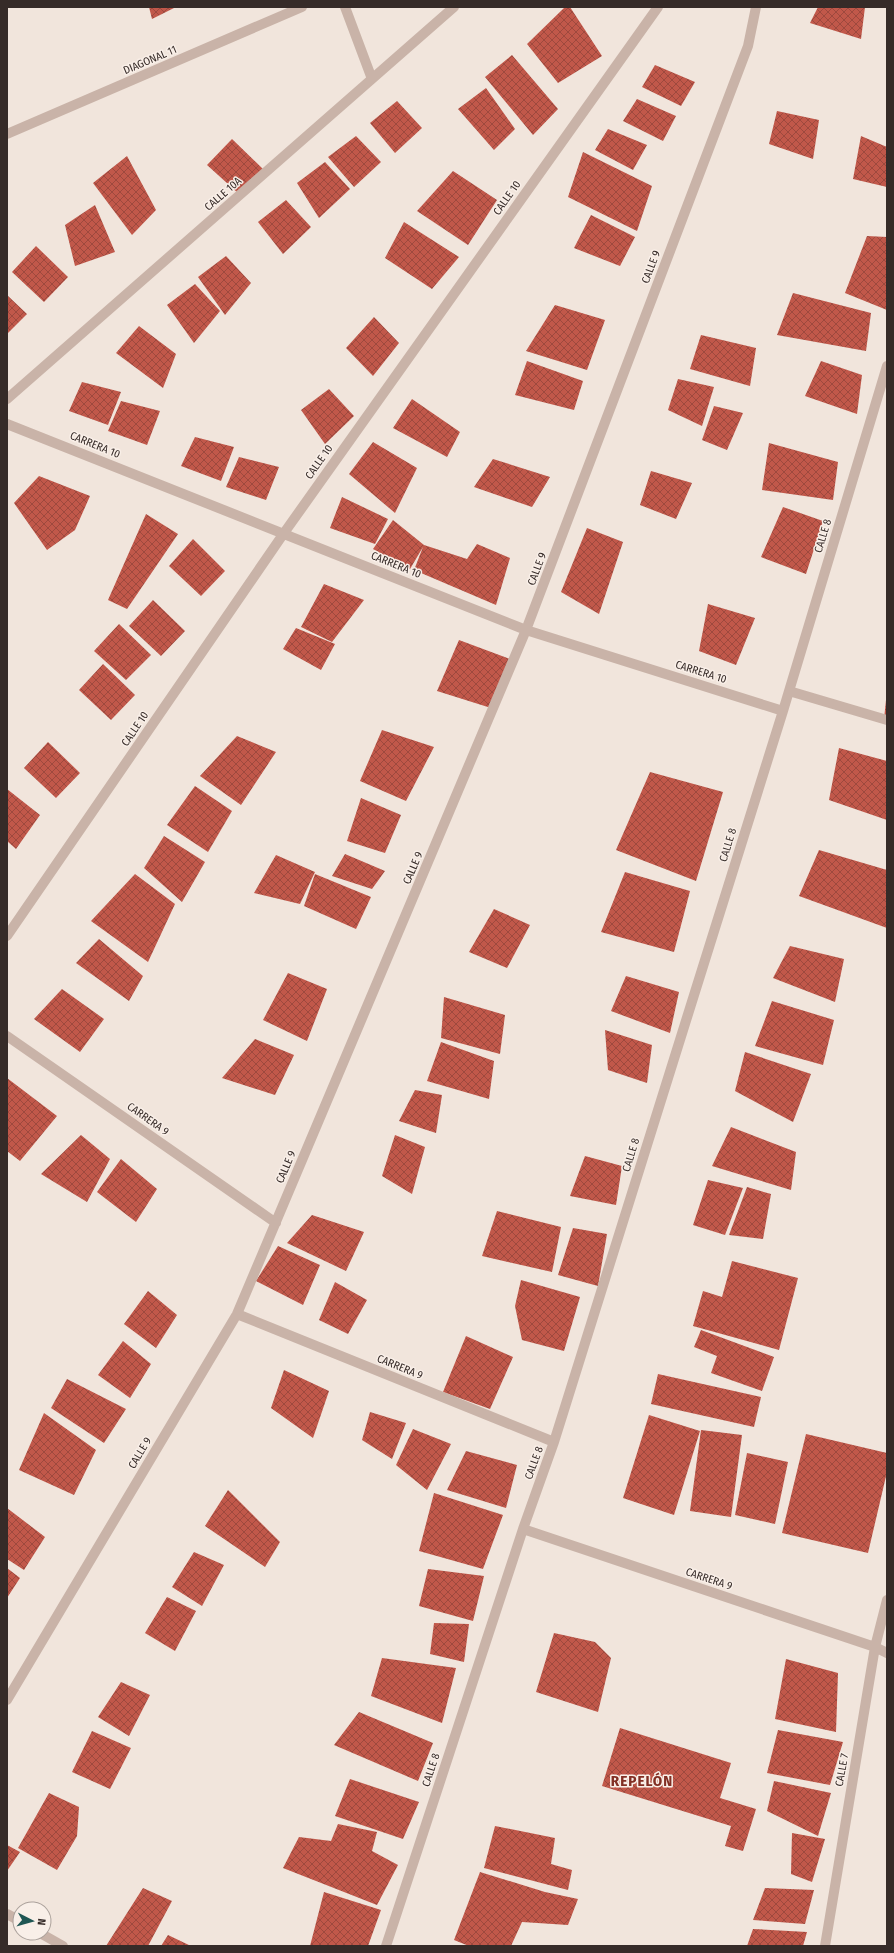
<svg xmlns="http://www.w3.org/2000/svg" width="894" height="1953" font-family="'Fira Sans Condensed',sans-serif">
<defs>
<pattern id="building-cross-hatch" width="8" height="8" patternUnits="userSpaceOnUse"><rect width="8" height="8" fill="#c1584a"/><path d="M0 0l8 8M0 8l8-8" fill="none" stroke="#9e493e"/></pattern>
</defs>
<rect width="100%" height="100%" fill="#f1e5dc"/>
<path fill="url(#building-cross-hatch)" d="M149,7H176L152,19Z
M565,7H570L602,56L558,83L527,44Z
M818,7H865L861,39L810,23Z
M512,55L558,109L533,135L485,77Z
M655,65L695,82L681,106L642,87Z
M486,88L515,129L494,150L458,109Z
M637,99L676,116L663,141L623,121Z
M397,101L422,128L395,153L370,123Z
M777,111L819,120L813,159L769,144Z
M608,129L647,145L633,170L595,150Z
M356,136L381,162L354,187L328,157Z
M861,136L887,147V187L853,179Z
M232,139L264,170L239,194L207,165Z
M583,152L652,186L637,231L568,197Z
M127,156L156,210L132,235L93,183Z
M325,162L350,189L319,218L297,183Z
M453,171L497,200L468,245L417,211Z
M286,200L311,227L283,254L258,222Z
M95,205L115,252L75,266L65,225Z
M591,215L635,237L620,266L574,248Z
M404,222L459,257L432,289L385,258Z
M867,236L887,237V310L845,293Z
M36,246L68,277L44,302L12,272Z
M226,256L251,283L225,315L198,277Z
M195,284L220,311L194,343L167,305Z
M793,293L871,313L866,351L777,335Z
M7,295L27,314L7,334Z
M555,305L605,320L587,370L526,351Z
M374,317L399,343L373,376L346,348Z
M139,326L176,354L163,388L116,353Z
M701,335L756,348L750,386L690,369Z
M527,361L583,381L574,410L515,395Z
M821,361L862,375L857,414L805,396Z
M678,379L714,387L702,426L668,410Z
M82,382L121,392L108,425L69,411Z
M329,389L354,416L325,444L301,410Z
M412,399L460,432L447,457L393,428Z
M121,401L160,411L147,445L108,431Z
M714,406L743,413L727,450L702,440Z
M195,437L234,447L221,481L181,466Z
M373,442L417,468L395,513L349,474Z
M769,443L838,462L833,500L762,490Z
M239,457L279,467L266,500L226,487Z
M493,459L550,477L532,507L474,487Z
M651,471L692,483L676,519L640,505Z
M39,476L90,496L75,530L47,550L14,503Z
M342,497L388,519L375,544L330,528Z
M783,507L823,521L806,574L761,557Z
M146,514L178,534L127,609L108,600Z
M393,520L424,545L467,559L477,544L510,558L496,605L414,570L423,547L410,569L373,549Z
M587,528L623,542L599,614L561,592Z
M193,539L225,571L201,596L169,566Z
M324,584L364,600L332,642L301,627Z
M153,600L185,631L161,656L129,626Z
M708,604L755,618L736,665L699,651Z
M119,624L151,655L126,680L94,651Z
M296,628L335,644L321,670L283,649Z
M459,640L510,659L491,708L437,691Z
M103,664L135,695L111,720L79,690Z
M886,700H887V719H884Z
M382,730L434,747L406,801L360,781Z
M237,736L276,752L241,805L200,776Z
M48,742L80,773L56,798L24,768Z
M839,748L887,761V820L829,800Z
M650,772L723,792L696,881L616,850Z
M195,786L232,811L208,852L167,825Z
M7,789L40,815L16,849L7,841Z
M361,798L401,815L385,853L347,841Z
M164,836L205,862L182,902L144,868Z
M819,850L887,870V928L799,896Z
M345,854L385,871L372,889L332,876Z
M276,855L315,872L300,904L254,893Z
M625,872L690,891L674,952L601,932Z
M135,874L175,904L148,962L91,921Z
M315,874L371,897L356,929L304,906Z
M494,909L530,925L507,968L469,952Z
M99,939L143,976L129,1001L76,963Z
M790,946L844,959L835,1002L773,978Z
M288,973L327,989L307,1041L263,1020Z
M626,976L679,992L670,1033L611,1011Z
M62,989L104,1019L80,1052L34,1019Z
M444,997L505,1015L500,1054L441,1038Z
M772,1001L834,1020L823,1065L755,1046Z
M605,1030L652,1045L647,1083L608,1070Z
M255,1039L294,1055L275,1095L222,1078Z
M441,1042L494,1061L489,1099L427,1081Z
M745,1052L811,1074L793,1122L735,1091Z
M7,1078L57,1116L20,1161L7,1151Z
M415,1090L442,1095L436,1133L399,1121Z
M731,1127L796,1152L791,1190L712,1166Z
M81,1135L110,1159L87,1202L41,1174Z
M395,1135L425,1147L412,1194L382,1176Z
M585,1156L622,1166L616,1205L570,1196Z
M121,1159L157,1189L136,1222L97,1192Z
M708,1180L743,1188L725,1235L693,1225Z
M747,1187L771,1194L763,1239L729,1235Z
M497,1211L561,1227L552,1272L482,1256Z
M312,1215L364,1232L346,1271L287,1243Z
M573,1228L607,1234L598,1286L558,1275Z
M278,1246L320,1265L303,1305L256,1281Z
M732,1261L798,1278L779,1350L693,1326L703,1291L722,1297Z
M521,1280L580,1297L564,1351L522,1340L515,1306Z
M335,1282L367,1300L348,1334L319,1320Z
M148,1291L177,1315L156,1348L124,1324Z
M701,1330L774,1357L762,1391L711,1373L717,1356L694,1347Z
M466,1336L513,1357L490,1409L443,1392Z
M123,1341L151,1364L130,1398L98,1375Z
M284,1370L329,1391L313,1438L271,1408Z
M658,1374L761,1397L754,1427L651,1404Z
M67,1379L126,1409L104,1443L51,1408Z
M370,1412L406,1423L392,1459L362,1440Z
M44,1413L96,1450L74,1495L19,1470Z
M649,1415L700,1431L674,1515L623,1498Z
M413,1429L451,1444L427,1490L396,1465Z
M701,1430L742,1435L731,1517L690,1511Z
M806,1434L887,1453V1472L868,1553L782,1533Z
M466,1451L517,1465L506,1508L447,1490Z
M747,1453L788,1462L775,1524L735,1515Z
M228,1490L280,1542L265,1567L205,1526Z
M434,1493L503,1515L483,1569L419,1551Z
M7,1508L45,1537L24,1570L7,1559Z
M194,1552L224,1565L202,1606L172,1587Z
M7,1568L20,1578L7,1598Z
M428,1569L484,1576L473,1621L419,1606Z
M167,1597L196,1611L175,1651L145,1633Z
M434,1623L469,1624L464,1662L430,1654Z
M554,1633L595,1642L611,1658L598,1712L536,1692Z
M382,1658L456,1668L442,1723L371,1696Z
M786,1659L838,1673L836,1732L775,1719Z
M121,1682L150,1695L129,1736L98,1717Z
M359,1712L433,1743L418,1781L334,1745Z
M620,1728L731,1763L720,1798L756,1809L743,1851L725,1846L731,1826L602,1786Z
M778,1730L843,1742L830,1785L767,1773Z
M92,1731L131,1748L110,1789L72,1772Z
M350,1779L419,1802L403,1839L335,1816Z
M774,1781L831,1793L818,1836L767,1811Z
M49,1793L79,1807L77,1836L57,1870L18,1848Z
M338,1824L377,1832L372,1851L398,1865L377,1905L283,1868L299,1837L331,1841Z
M495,1826L555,1838L551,1864L572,1870L568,1890L484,1868Z
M792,1833L825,1839L812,1882L791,1874Z
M7,1845L20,1852L7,1871Z
M480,1872L545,1892L578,1899L568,1925L522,1922L511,1946H469L454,1940Z
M143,1888L172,1901L148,1946H106Z
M765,1888L814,1890L805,1924L753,1920Z
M324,1892L381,1910L368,1946H310Z
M753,1929L807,1932L803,1946H747Z
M168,1935L191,1946H161Z"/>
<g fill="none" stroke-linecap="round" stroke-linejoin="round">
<path stroke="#c9b3a8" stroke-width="10" d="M345,7L372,79
M7,134L302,7
M7,399L454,7
M7,424L526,630L783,711
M789,691L887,720
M7,936L284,533L658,7
M7,1036L276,1223
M237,1314L554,1442
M523,1529L875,1647L887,1653
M7,1700L237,1314L526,630L748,46L756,7
M7,1914L20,1921
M40,1933L63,1946
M386,1946L523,1529L554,1442L783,711L887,366
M825,1946L875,1647L887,1600"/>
</g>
<g text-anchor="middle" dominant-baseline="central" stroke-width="3" stroke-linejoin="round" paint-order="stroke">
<g font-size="11" fill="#362b28" stroke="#f9efe8">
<text transform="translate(150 60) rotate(-23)">DIAGONAL 11</text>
<text transform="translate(223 194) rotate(-41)">CALLE 10A</text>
<text transform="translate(507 198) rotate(-55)">CALLE 10</text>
<text transform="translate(651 267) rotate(-69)">CALLE 9</text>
<text transform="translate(95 445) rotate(22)">CARRERA 10</text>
<text transform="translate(319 462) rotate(-55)">CALLE 10</text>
<text transform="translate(823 536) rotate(-73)">CALLE 8</text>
<text transform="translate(396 565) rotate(22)">CARRERA 10</text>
<text transform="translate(537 569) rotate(-69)">CALLE 9</text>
<text transform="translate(701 672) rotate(17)">CARRERA 10</text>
<text transform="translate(135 729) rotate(-56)">CALLE 10</text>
<text transform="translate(728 845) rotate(-73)">CALLE 8</text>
<text transform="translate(413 868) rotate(-67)">CALLE 9</text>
<text transform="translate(148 1119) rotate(35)">CARRERA 9</text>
<text transform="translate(631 1155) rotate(-73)">CALLE 8</text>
<text transform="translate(286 1167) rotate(-67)">CALLE 9</text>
<text transform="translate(400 1367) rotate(22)">CARRERA 9</text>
<text transform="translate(140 1453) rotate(-59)">CALLE 9</text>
<text transform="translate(534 1463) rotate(-70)">CALLE 8</text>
<text transform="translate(709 1579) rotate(18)">CARRERA 9</text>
<text transform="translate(431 1770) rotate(-72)">CALLE 8</text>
<text transform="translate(842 1770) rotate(-80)">CALLE 7</text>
</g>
<g font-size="15" font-weight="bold" letter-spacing="1" fill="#822f24" stroke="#f9efe8">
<text x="642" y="1781">REPELÓN</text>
</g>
</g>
<rect width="894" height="1953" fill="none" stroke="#362b28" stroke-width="16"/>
<g transform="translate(32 1921) rotate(96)"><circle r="19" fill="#f9efe8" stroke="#aba19b"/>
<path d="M0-3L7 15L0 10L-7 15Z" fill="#1f5653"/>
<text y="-6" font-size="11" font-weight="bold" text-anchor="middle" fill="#362b28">N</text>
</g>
</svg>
